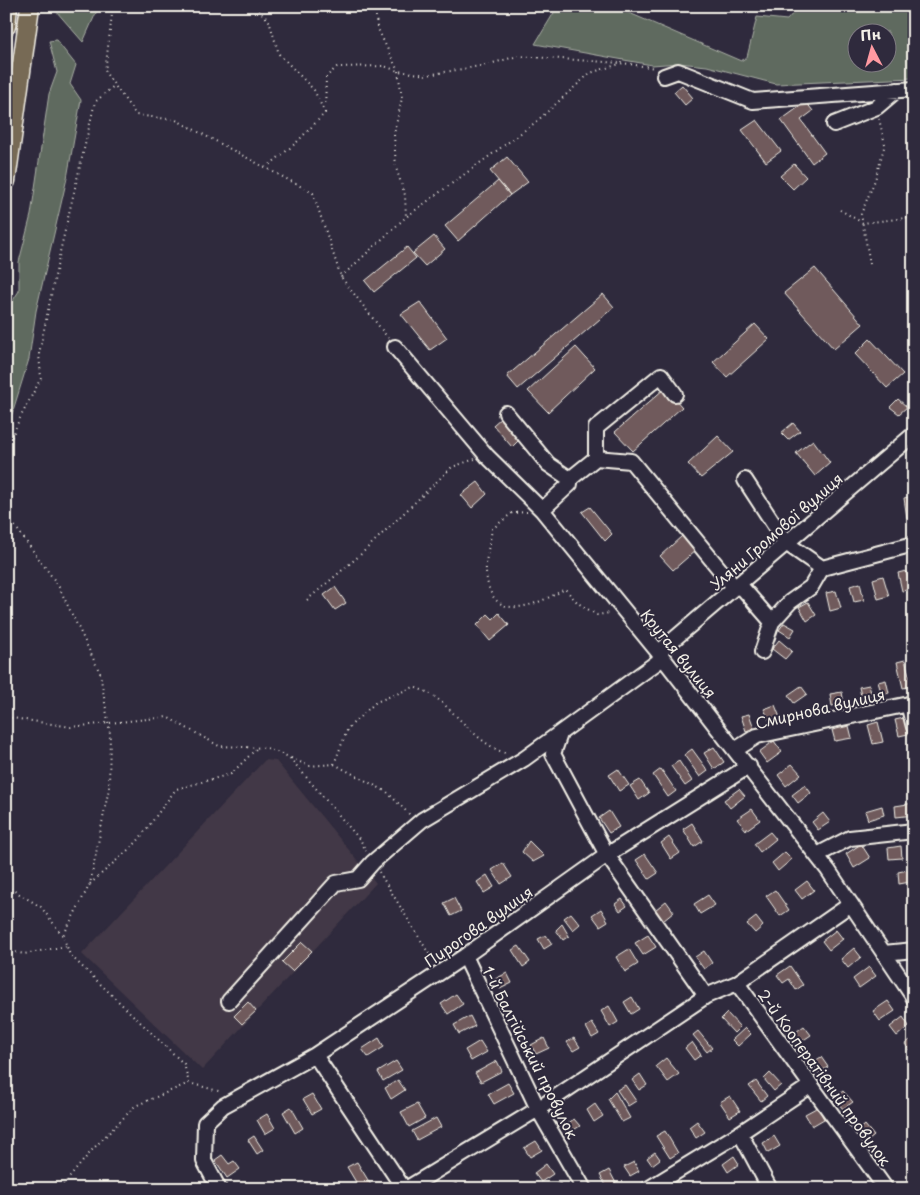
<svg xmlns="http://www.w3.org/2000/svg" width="920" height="1195" font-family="'Playpen Sans',sans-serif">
<rect width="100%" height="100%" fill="#2f2a3d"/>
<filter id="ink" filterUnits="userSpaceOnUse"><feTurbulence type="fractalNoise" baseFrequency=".02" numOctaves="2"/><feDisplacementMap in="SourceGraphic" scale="10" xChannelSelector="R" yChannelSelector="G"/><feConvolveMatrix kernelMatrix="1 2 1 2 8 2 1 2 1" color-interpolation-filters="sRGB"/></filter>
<g filter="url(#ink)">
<path fill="#423846" d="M265,760L276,761L376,883L202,1070L82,954Z"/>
<path fill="#5e6a5f" stroke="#a9aea4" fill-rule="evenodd" d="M57,6H99L83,42L56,11Z
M558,6H613L741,61L747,57L757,17L787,20L794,12L795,6H914V78L776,84L707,66L679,63L652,65L535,44ZM858,32H888V62H858Z
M56,40L76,65L70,84L81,100L67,178L36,311L29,359L6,433V311L19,291V262L31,215L49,94L57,72L49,41Z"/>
<path fill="#6f5a5c" stroke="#f4f1e8" d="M682,85L693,98L685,105L674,92Z
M806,102L813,111L801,120L825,153L812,163L781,120Z
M757,120L781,151L766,162L742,130Z
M507,157L528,182L510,195L490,171Z
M794,164L806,177L793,189L780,176Z
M498,181L510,195L458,241L445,226Z
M434,236L445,249L425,266L413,253Z
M407,247L416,258L374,292L365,281Z
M815,268L863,324L834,349L784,293Z
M603,294L614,307L518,389L507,376Z
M420,302L447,338L430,350L401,314Z
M755,324L769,339L727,377L713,362Z
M870,339L903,374L887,388L855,354Z
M576,347L595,368L548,412L528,391Z
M665,388L682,407L633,451L615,432Z
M898,399L907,407L899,414L890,407Z
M502,417L520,439L512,447L493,425Z
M793,423L800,431L788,440L781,433Z
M718,436L733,452L701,478L688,464Z
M813,440L830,463L815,476L796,453Z
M478,482L487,494L472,508L461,495Z
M913,496L914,517L907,518L904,498Z
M590,507L612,534L605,541L582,512Z
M682,536L696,550L673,570L660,556Z
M906,571L911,589L902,591L898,573Z
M883,576L889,596L878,599L873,579Z
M860,583L864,600L854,602L850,586Z
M335,587L346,603L335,610L324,595Z
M836,591L841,608L830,611L826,593Z
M808,602L816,615L807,621L799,607Z
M499,613L509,625L490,641L477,625L488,614L493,619Z
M784,623L795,629L790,637L779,630Z
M779,640L792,651L785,659L772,649Z
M905,660L912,686L903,688L897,662Z
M886,680L889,693L882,695L878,682Z
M869,685L872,697L862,700L859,687Z
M801,686L807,694L794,703L788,695Z
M842,692L844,704L832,706L830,694Z
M775,705L781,720L771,724L764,709Z
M749,714L754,728L746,731L741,716Z
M904,718L908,734L899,736L895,720Z
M878,722L883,742L873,744L868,725Z
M849,726L852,738L835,741L832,730Z
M774,741L782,752L767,763L759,752Z
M714,747L724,762L714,769L704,753Z
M692,749L708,771L700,777L684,755Z
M679,761L692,781L685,786L671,766Z
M792,764L801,774L786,786L778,775Z
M618,769L629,785L619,791L609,775Z
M661,769L676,791L668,797L653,775Z
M640,780L649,793L639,800L630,786Z
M805,785L811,793L798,803L792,795Z
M739,789L745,796L730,808L724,800Z
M914,803V815L896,817L895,806Z
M882,806L884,815L868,820L865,811Z
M752,809L760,820L746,830L737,819Z
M609,811L619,827L609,833L599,818Z
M823,813L830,822L818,830L812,822Z
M692,823L703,841L694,847L683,829Z
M770,832L776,839L760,852L754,844Z
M669,837L680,853L671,859L661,843Z
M529,841L544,856L533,862L522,852Z
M861,844L870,858L854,868L846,854Z
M901,846L902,858L889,859L888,848Z
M785,852L792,859L778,871L772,863Z
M645,854L658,873L649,879L636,860Z
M503,863L512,877L501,884L492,870Z
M908,870L910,882L899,884L898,872Z
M487,875L494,887L484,893L477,882Z
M807,881L814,890L802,899L795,890Z
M775,890L789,910L780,916L766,896Z
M708,895L715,905L700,914L694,904Z
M454,898L461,911L451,916L444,903Z
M622,899L627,906L620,911L615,904Z
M666,901L674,912L663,921L655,910Z
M601,909L608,921L600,926L592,915Z
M571,913L580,924L573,930L564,918Z
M756,917L763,926L755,933L747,924Z
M562,924L569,936L563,940L556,930Z
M836,930L843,939L829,950L822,941Z
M546,935L552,944L544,949L538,939Z
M648,935L656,947L643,955L635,943Z
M302,942L312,951L292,971L282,962Z
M519,946L530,962L523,967L512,950Z
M854,948L861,957L848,968L841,959Z
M629,949L638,964L625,972L616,957Z
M704,951L712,963L704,969L695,957Z
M790,966L803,985L796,990L789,979L783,983L777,975Z
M869,967L876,976L859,988L853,979Z
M507,973L512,983L500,989L495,979Z
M456,994L463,1004L448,1014L441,1004Z
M632,997L639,1009L631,1014L624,1002Z
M888,1001L895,1011L880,1021L873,1011Z
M248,1002L256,1011L242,1024L234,1016Z
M609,1006L618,1022L610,1027L601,1011Z
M727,1013L740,1027L734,1033L721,1019Z
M470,1016L475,1026L459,1034L454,1025Z
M903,1017L909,1026L897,1036L890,1027Z
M592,1023L599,1034L592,1038L586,1027Z
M804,1026L811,1035L799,1043L793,1034Z
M745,1028L751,1034L738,1046L732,1040Z
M698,1031L712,1048L707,1052L693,1035Z
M914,1037V1056L905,1044Z
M379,1038L384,1047L368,1057L362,1049Z
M544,1038L549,1048L536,1054L531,1045Z
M574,1038L580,1047L573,1051L567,1042Z
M480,1041L487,1052L471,1061L465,1050Z
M692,1042L701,1055L694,1060L685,1048Z
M821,1057L828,1067L818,1073L812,1063Z
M666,1058L679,1074L668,1082L656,1066Z
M396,1061L402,1070L383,1081L378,1072Z
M497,1061L502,1071L481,1082L475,1073Z
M770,1073L781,1085L774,1091L764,1079Z
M640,1074L647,1085L639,1090L632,1080Z
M398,1080L405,1090L391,1099L385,1088Z
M756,1081L767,1096L761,1101L749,1086Z
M508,1083L514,1093L494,1104L488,1094Z
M625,1085L636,1101L628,1106L617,1090Z
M843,1091L853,1102L843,1109L834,1098Z
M615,1092L630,1118L622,1122L608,1099Z
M312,1094L321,1109L312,1114L303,1099Z
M730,1096L740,1111L730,1117L720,1102Z
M417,1104L425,1118L409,1127L401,1112Z
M595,1104L603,1116L594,1122L587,1110Z
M291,1107L303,1128L295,1133L283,1112Z
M818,1107L824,1119L812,1126L805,1114Z
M267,1114L275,1128L265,1134L257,1120Z
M436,1118L441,1127L417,1140L412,1131Z
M574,1119L580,1126L572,1131L567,1124Z
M697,1121L705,1132L696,1138L689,1127Z
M865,1125L874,1136L867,1142L858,1131Z
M665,1131L678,1153L670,1158L656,1136Z
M254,1136L263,1150L257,1154L248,1140Z
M774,1136L780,1146L768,1153L763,1143Z
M536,1141L542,1150L530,1157L524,1148Z
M655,1152L660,1159L652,1165L647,1158Z
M222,1155L229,1164L234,1161L240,1169L227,1178L215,1160Z
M734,1156L739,1164L728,1172L723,1164Z
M357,1162L371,1185L364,1189H360L347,1167Z
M634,1162L639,1171L630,1176L624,1167Z
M546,1164L553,1174L541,1182L534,1173Z
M609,1170L619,1189H608L600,1175Z
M338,1182L343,1189H330V1188Z
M456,1183L460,1189H447Z
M560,1183L563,1189H549Z
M697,1184L699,1189H686Z"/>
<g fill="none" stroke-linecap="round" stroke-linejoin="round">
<defs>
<path id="minor" d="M664,76L678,71L753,101L914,89
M834,124L877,107L897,90
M395,347L487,456L542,510L663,658L828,870L914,998
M506,413L548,464L570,479L596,458L631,461L735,588
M596,458V428L661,375L675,394
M745,480L786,543L822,568L914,544
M542,510L570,484V479
M739,584L772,622
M659,652L914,434
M762,652L772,622L790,602L811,587L822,568
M908,704L914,727
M560,734L553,754L607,855L706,996
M735,750L757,736L914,703
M817,855L850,838L914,831
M884,953L914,950
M465,956L538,1109L584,1189
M737,983L886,1189
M229,1001L336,883L358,879L373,862L422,820L524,759L663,658
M315,1055L404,1189
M740,1133L770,1189
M219,1189L204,1161L205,1123L223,1106L315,1055L465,956L607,855L749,766
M406,1189L538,1109L706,996L737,983L851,904
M648,1189L740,1133L810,1086"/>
<path id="major" d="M6,26L8,6
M6,181L30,6"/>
</defs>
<use href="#minor" stroke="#f4f1e8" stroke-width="18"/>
<use href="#major" stroke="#f4f1e8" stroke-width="21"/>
<path stroke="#f4f1e8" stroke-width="2" stroke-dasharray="1 4" stroke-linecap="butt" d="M113,6L105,72L136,115L176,120L313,193L341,277L388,338
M255,6L269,21L279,54L314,90L325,113L296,143L267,167
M375,6L377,27L398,71L402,98L394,134L396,168L405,195L406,217
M908,101L914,113
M325,113L326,77L337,67L384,66L398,71L427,75L486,65L518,56L620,63
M840,210L863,223L914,217
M870,264L861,214L875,180L885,144L879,119
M341,277L406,217L536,122L590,73L623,63L655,68
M6,451L19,420L41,378L39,354L60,252L95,102L115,85
M527,512L512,513L492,529C490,543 485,559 486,572C490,625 533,607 565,589L578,603L597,615L610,613
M6,514L58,585L100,673L110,733L109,788L90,884L63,936L70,955L184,1064L189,1083
M307,600L359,556L452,467L475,459
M6,717L71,727L167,717L219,746L267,748L289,757L361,841L366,851
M291,758L309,766L334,764L387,792L410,815
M334,764L348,728L376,702L414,687C421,690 429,692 435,697C459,715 478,745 508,754
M379,872L431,957L442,956
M90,884L137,842L176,789L231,774L257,748
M6,886L41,907L63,936
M6,950L24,954L67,946
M60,1189L93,1149L135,1106L189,1083L222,1092"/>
<use href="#minor" stroke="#2f2a3d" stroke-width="14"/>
<use href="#major" stroke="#776a54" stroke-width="18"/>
</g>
</g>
<g text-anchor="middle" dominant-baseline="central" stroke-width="4" stroke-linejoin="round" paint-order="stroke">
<g font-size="15" fill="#f4f1e8" stroke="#2f2a3d">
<text transform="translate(776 531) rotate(-41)">Уляни Громової вулиця</text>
<text transform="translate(679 653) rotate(51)">Крутая вулиця</text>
<text transform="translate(820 708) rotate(-13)">Смирнова вулиця</text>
<text transform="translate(478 926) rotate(-35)">Пирогова вулиця</text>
<text transform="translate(531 1052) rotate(63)">1-й Балтійський провулок</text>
<text transform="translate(825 1077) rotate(54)">2-й Коопєратівний провулок</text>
</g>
</g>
<rect width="920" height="1195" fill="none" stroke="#2f2a3d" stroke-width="25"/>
<rect x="12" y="12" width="895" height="1170" fill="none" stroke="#f4f1e8" stroke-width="2" filter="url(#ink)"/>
<g transform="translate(872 48) rotate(354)"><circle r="24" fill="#2f2a3d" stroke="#7e7a81"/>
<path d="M0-4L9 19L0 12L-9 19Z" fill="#ff9aa2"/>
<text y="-8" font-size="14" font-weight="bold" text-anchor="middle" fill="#f4f1e8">Пн</text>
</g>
</svg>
